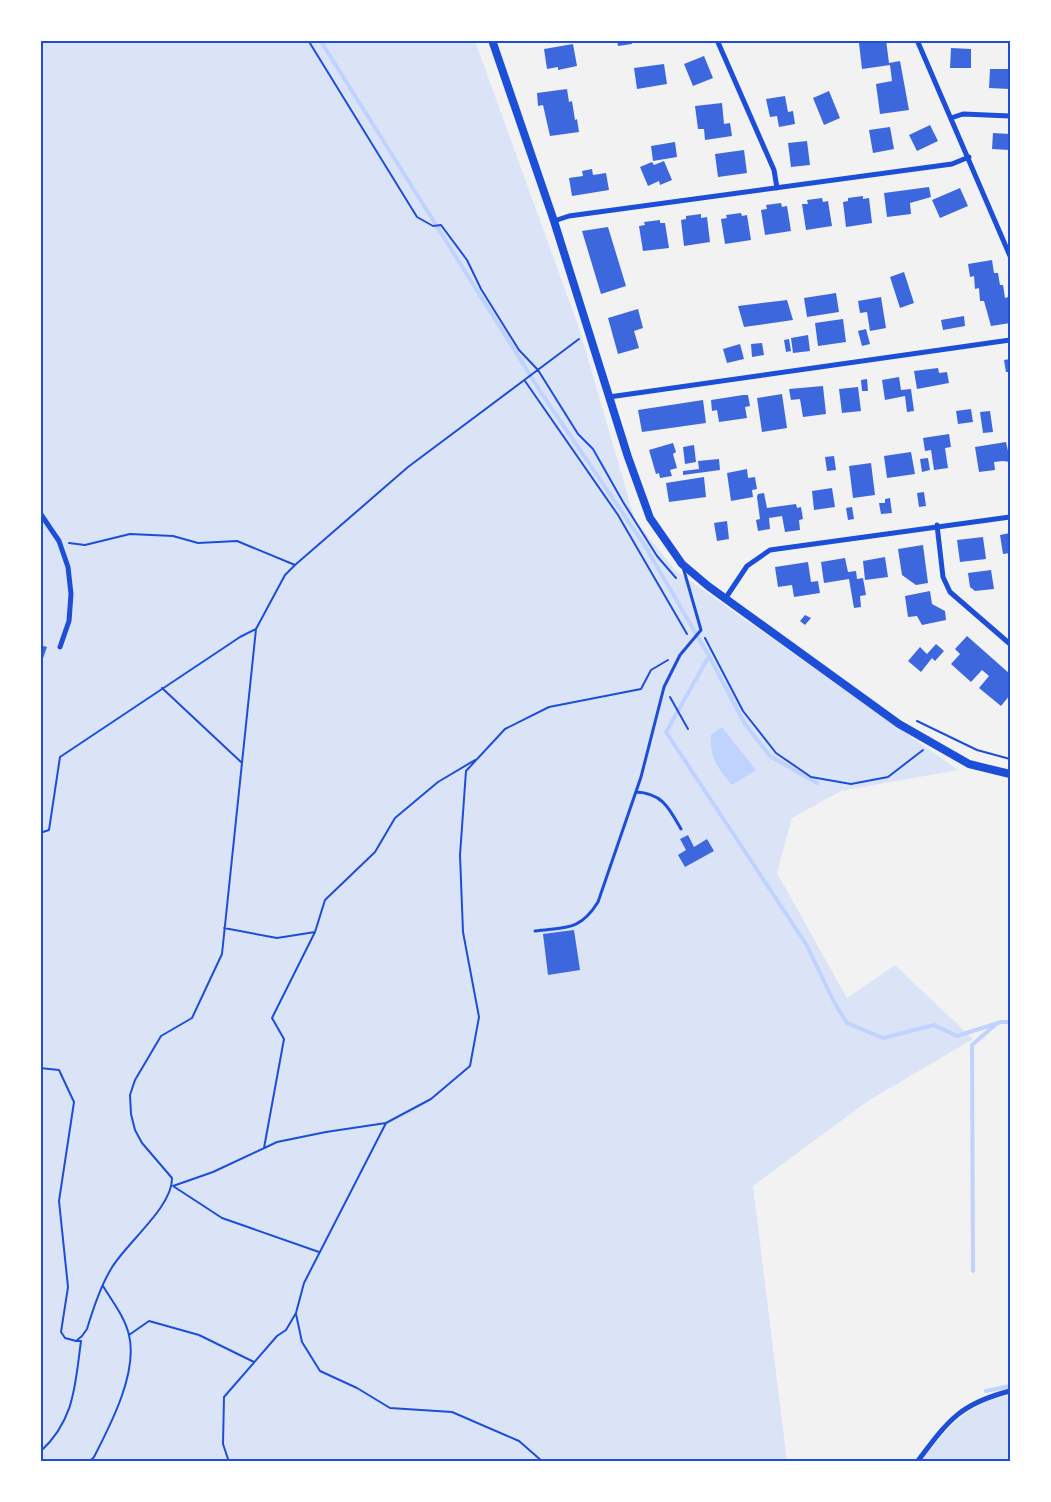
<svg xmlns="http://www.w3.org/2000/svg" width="1051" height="1502" font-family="Literata,serif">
<rect width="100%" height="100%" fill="#f2f2f2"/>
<path fill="#dbe4f7" d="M40,41H475L579,328L635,520L675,570L958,770L841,791L792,818L777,873L847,998L895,965L973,1039L868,1101L753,1186L787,1461H41Z
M1010,1395V1461L920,1462C947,1429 966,1403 1010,1395Z"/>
<path fill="#bfd3fe" d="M722,727L756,770L732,785C717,767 710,759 711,735Z"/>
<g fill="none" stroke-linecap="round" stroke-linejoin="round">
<path stroke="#bfd3fe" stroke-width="4" d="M320,40L542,394L645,546L709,656L666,732L806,944L834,1002L847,1023L883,1038L934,1025L957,1036L1001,1022H1010
M709,656L745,724L770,756L817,783
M973,1271L972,1045L995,1025
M986,1391L1010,1386"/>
</g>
<path fill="#3d67dc" d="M617,40H631L632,44L618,46Z
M886,40L889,63L900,61L909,110L880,114L876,84L892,81L890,65L862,69L859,43Z
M573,44L577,66L558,70V67L547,69L544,49Z
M951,48L971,49V68H950Z
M704,56L713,78L693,86L684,64Z
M664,64L667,84L637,89L634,68Z
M990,69H1010V89L989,88Z
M567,89L569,102L572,101L575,120L577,119L579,132L550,136L543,105L538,106L537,93Z
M829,91L840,118L824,125L813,98Z
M785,96L788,112L793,111L795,124L779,127L777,116L770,117L766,99Z
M722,103L724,124L730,123L732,136L705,140L704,129H698L695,106Z
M930,125L938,141L917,151L909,135Z
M890,127L894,149L873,153L869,130Z
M993,133L1010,134V150L992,149Z
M807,141L810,165L791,167L788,143Z
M675,142L677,157L653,161L651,146Z
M744,150L747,173L718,177L715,154Z
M664,161L672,180L660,185L659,181L648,186L640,167L652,162L654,165Z
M592,169L593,175L606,173L609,190L572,196L569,178L583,176L582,171Z
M929,187L931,197L910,203L911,214L887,217L884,193Z
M960,188L968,206L940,218L932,200Z
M863,196V199L869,198L872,223L846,227L843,202L848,201V198Z
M822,198L823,202L828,201L832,226L806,230L802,204H808L807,200Z
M781,203L782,207L787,206L791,231L765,235L761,210L767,209L766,205Z
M741,213L742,216L747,215L751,240L725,244L721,219L727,218L726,215Z
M701,214V218L707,217L710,242L684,246L681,220L686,219V216Z
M660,220V223H665L669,248L643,251L639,226L645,225L644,222Z
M608,227L626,286L601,294L582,231Z
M992,260L994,273H998L1000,285H1003L1005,298L1008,297L1010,323L991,326L984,301H980L979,288L975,289L974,276L970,277L968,264Z
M904,272L914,303L900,308L890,277Z
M836,293L839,312L807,317L804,298Z
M881,297L886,328L870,331L867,312L860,313L858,301Z
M787,300L793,320L744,327L738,306Z
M638,309L643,328L634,331L639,348L618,354L608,318Z
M964,316L965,326L943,330L941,320Z
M843,319L846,342L818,346L815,323Z
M866,329L870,344L862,346L858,331Z
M808,335L810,351L793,353L791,338Z
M789,339L791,351L786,352L784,340Z
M762,343L764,355L752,357L751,344Z
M740,344L744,359L727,363L723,349Z
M1010,359V372H1006L1004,360Z
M938,368L939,373L947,372L949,383L917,389L914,371Z
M899,377L901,390L911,389L914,411L907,412L905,396L885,400L882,380Z
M867,379L868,391H862L861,380Z
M823,386L826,414L803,417L800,399L791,400L789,389Z
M858,387L861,411L842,413L839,389Z
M782,394L787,428L762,432L757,398Z
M743,395H748L750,406L745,407L747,418L719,422L717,410L712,411L711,400Z
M703,400L706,423L642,432L638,410Z
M971,409L973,422L958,424L956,411Z
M990,411L993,432L983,433L980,412Z
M949,434L951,447L945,448L948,468L934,470L931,450L925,451L923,438Z
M1006,442L1008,451L1010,452V462L1003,461L994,462L995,470L979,472L975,447Z
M673,443L676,452L673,454L677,468L670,470L672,476L660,478L659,473L656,474L649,450Z
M694,445L696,462L685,464L683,447Z
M911,452L915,474L887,478L884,456Z
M834,456L836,470L827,471L825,457Z
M928,458L930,470L922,472L920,459Z
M719,459L720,470L683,475V471L699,469L698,461Z
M871,463L875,495L853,498L849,466Z
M747,469L748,478L755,477L757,489L752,490L753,497L731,501L727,473Z
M704,477L706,497L669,502L666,483Z
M832,488L835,507L814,510L812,491Z
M924,492L926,506L919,507L917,493Z
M764,493L767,508L796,504L797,508L801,507L803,519L799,520L800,530L785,532L782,516L769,518L770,529L758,531L756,520L760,519L757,497L758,494Z
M890,498L892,513L881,514L879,503H885V499Z
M852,507L854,519L848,520L846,508Z
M727,521L729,539L717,541L714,523Z
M1010,533V553L1003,554L1000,535Z
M983,537L986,559L960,562L957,540Z
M923,545L928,583L916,585L902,575L898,549Z
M885,557L888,577L865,580L863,561Z
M845,558L848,572L856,571L857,579L863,578L866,595L860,596L861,607L854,608L849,579L824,583L821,562Z
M808,562L811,582L818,581L820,593L794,597L792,585L778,587L775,567Z
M991,570L994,589L975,591L970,587L968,573Z
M930,591L932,604L945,611L946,620L922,625L917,616L908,617L905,596Z
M805,615L811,618L805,625L800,621Z
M967,636L1010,674V695L1001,706L979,688L989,676L982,670L971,682L951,664L960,654L955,649Z
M936,644L944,651L935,661L932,658L921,672L908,661L920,647L927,654Z
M40,645L47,647L41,664H40Z
M688,835L694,847L707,839L714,851L685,867L678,855L686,850L680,839Z
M574,930L580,970L548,975L543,934Z"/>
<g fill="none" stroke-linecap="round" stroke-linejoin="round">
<path stroke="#1d4ed8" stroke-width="2" d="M308,40L417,217L433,226L441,225L467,260L481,289L519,350L538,370L578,434L593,449L623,502L657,556L676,578
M525,381L618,515L687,634
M69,543L85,545L130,534L173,536L198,543L237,541L295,565
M705,638L743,711L776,753L811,777L851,784L888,777L923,750
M162,688L241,762
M670,697L688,729
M917,721L977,750L1010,759
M40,833L49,830L60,757L240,637L256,629
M224,928L277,938L315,932L325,900L375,852L395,818L438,782L475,760
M40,1068L59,1070L74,1102L59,1201L68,1287L61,1332L65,1338L76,1341L82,1336L87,1329C93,1309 100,1287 111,1269C125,1244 173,1207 172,1178L142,1143L135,1130L131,1114L130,1095L135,1080L161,1036L192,1018L222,954L256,629L285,575L295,565L408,467L579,339
M264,1148L284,1039L272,1018L315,932
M173,1186L213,1172L277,1142L326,1132L386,1123
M173,1186L222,1218L319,1252
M296,1314L302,1342L320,1371L357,1388L390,1408L452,1412L519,1441L543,1462
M129,1335L149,1321L199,1335L254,1362
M40,1452C75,1420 75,1385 81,1341H77
M89,1462L94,1457C111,1424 138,1372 129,1335C125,1317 112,1301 103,1286
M229,1462L223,1444L224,1397L277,1336L286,1330L296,1313L304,1283L386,1123L431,1099L470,1066L479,1017L463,932L460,855L466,771L505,729L549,707L641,689L651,670L668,660"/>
<path stroke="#1d4ed8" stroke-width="3" d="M636,792C662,793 669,808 681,829
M535,931C566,927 580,931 598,902L641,777L664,687L680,655L701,630L683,567"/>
<path stroke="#1d4ed8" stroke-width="5" d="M717,40L774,170L777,188
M917,40L1010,256
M951,118L963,114L1010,116
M554,221L569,216L952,164L969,157
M609,397L1010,340
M40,513L59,541L68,567L71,594L69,621L60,647
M937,525L943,577L950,592L1010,644
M725,599L747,566L770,550L1010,517
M917,1462C948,1421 959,1404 1010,1391"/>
<path stroke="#1d4ed8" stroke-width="8" d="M492,40L554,221L628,457L650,518L682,564L708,586L899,724L969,764L1010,774"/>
</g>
<rect width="1051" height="1502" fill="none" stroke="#ffffff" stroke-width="84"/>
<rect x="42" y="42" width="967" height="1418" fill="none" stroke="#1d4ed8" stroke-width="2"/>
</svg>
